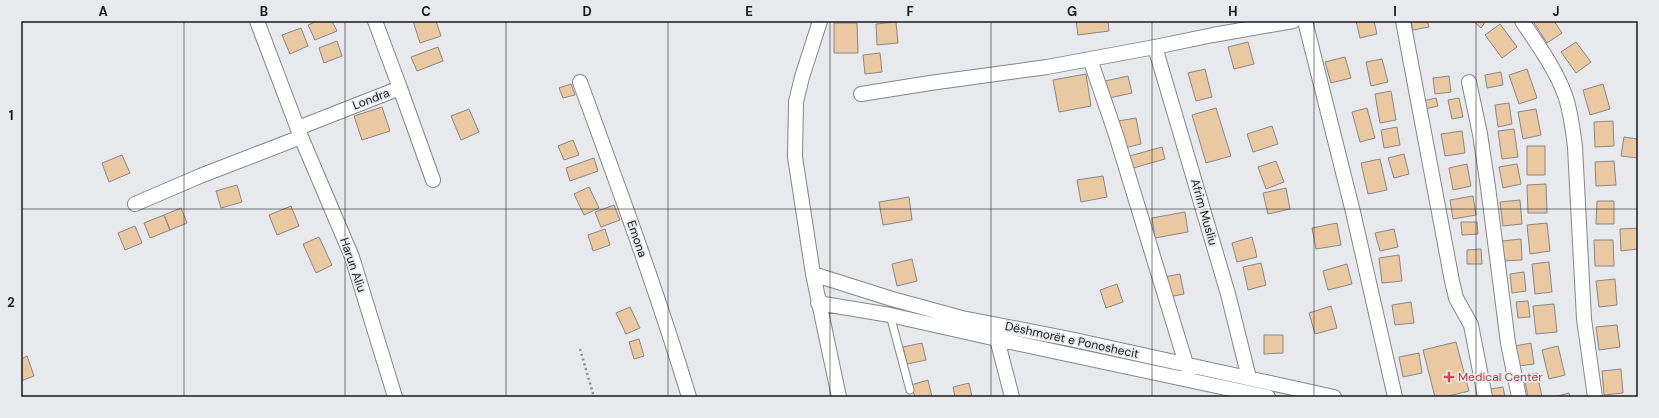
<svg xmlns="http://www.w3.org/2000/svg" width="1659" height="418" font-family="'DM Sans',sans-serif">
<rect width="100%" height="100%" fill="#e7e9ec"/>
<path fill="#eac8a2" stroke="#8a8785" d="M317,21H332L337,31L315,40L308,25Z
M413,21H436L441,36L420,43Z
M1076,21H1108L1109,31L1078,35Z
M1356,21H1374L1377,34L1360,38Z
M1411,21H1427L1429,27L1413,30Z
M1473,21H1486L1481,28Z
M1533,21H1554L1562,33L1547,43Z
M896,22L898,43L877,45L876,24Z
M834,23H857L858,53H834Z
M1500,24L1517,47L1502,58L1485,35Z
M301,28L308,46L290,54L282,35Z
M337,41L342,56L324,63L319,48Z
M1248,42L1254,64L1234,69L1228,47Z
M1576,42L1591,62L1576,73L1561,52Z
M438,47L443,61L417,71L411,57Z
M880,53L882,72L865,74L863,55Z
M1345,57L1351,78L1331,83L1325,62Z
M1382,59L1388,82L1371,86L1366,62Z
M1205,69L1212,97L1196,101L1188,73Z
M1527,69L1537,98L1519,104L1509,75Z
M1501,72L1503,85L1487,88L1485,75Z
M1086,74L1091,106L1059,112L1053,80Z
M1128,76L1132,93L1109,98L1105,81Z
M1449,76L1451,92L1435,94L1433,78Z
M571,84L575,95L563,98L559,88Z
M1603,84L1610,109L1590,115L1583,90Z
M1391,91L1396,120L1380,123L1375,94Z
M1436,98L1438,106L1425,109L1423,101Z
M1459,98L1463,117L1452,119L1448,100Z
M1509,103L1512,124L1498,127L1495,105Z
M382,107L390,131L362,140L354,116Z
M1216,108L1231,156L1206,163L1192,115Z
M1367,108L1375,138L1360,142L1352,112Z
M469,109L479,132L461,140L451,116Z
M1536,109L1541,135L1523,139L1518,112Z
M1136,118L1141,144L1124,148L1118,121Z
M1613,121L1614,146L1595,147L1594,122Z
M1272,126L1278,144L1253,152L1247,134Z
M1397,127L1400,145L1384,148L1381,130Z
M1514,129L1518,157L1502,159L1498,131Z
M1462,131L1465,153L1445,156L1441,134Z
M1624,137L1638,139V158L1621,156Z
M573,140L579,155L564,160L558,146Z
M1527,146H1545V175H1527Z
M1162,147L1165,159L1130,169L1126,157Z
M1404,154L1409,174L1394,178L1388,158Z
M122,155L130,173L109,182L102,163Z
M594,158L598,171L570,181L566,168Z
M1380,159L1387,190L1368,194L1361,163Z
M1276,161L1284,182L1266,189L1258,167Z
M1614,161L1616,185L1596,186L1595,162Z
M1467,164L1471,186L1453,190L1449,168Z
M1517,164L1521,184L1503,188L1499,167Z
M1103,176L1107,197L1081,202L1077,180Z
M1546,184L1547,213H1528L1527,185Z
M237,185L242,202L221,208L216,191Z
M589,187L599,208L584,215L574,194Z
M1286,188L1290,209L1268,214L1263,193Z
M1473,196L1476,215L1453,219L1450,200Z
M909,197L912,220L883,225L879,202Z
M1520,200L1522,224L1503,226L1500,202Z
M1597,201H1614V224H1596Z
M614,205L620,220L601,227L595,212Z
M291,206L299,226L277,235L269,215Z
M181,208L187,223L170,230L164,215Z
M1185,212L1188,232L1155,238L1152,218Z
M164,215L170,230L150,238L144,223Z
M1461,222H1477L1478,234L1462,235Z
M1337,223L1341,245L1316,249L1312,228Z
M1547,223L1550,251L1530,254L1527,225Z
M135,226L142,243L125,250L118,233Z
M1638,228V249L1621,251L1620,229Z
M605,229L610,245L593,251L588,235Z
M1394,229L1398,247L1380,251L1375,233Z
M319,237L332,265L316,273L303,244Z
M1252,237L1257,257L1237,262L1232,243Z
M1521,239L1522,260L1503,261L1502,241Z
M1594,240H1613L1614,266H1595Z
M1481,249L1482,264H1467V250Z
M1399,255L1402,281L1382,283L1379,258Z
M912,259L917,281L897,286L892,264Z
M1549,262L1552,292L1535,294L1532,264Z
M1261,263L1266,285L1248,290L1243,267Z
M1347,264L1352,284L1328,290L1323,271Z
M1524,272L1526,291L1512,293L1510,274Z
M1180,274L1184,294L1168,297L1164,277Z
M1615,279L1617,305L1599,307L1596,281Z
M1117,284L1123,302L1106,308L1100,290Z
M1528,301L1530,317L1518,318L1516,302Z
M1411,302L1414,323L1395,325L1392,305Z
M1554,304L1557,332L1536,334L1533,306Z
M1331,306L1337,328L1315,334L1309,313Z
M630,307L640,328L626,334L616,313Z
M1617,325L1620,347L1599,350L1596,327Z
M1264,335H1283V353L1264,354Z
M639,339L644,356L634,359L629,342Z
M1456,342L1469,391L1444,397H1435L1423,350Z
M922,343L926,360L907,364L903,347Z
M1531,343L1534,364L1518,366L1515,346Z
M1558,346L1565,375L1549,379L1542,350Z
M1419,353L1422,373L1403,377L1399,357Z
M27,356L34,376L21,381V359Z
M1621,369L1623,393L1604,395L1602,371Z
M1537,373L1542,397H1528L1524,376Z
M928,380L932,397H915L911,385Z
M969,383L972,397H955L953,387Z
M1503,387L1505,397H1492L1490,389Z
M1569,393L1570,397H1554Z"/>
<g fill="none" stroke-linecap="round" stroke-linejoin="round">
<defs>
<path id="lane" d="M890,315L910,390"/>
<path id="street" d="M257,21L301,137L352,257L395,397
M820,21L802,77L796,102L795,157L813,274L839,397
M1305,21L1353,212L1395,397
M1403,21L1452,281L1456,298L1471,325L1485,397
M1522,21C1538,45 1557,71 1566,98C1571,114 1573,131 1575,147L1584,319L1595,397
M1155,47L1228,294L1249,378
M1090,59L1116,135L1186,364V371
M580,82C618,186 657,291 689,397
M1469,82L1480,134L1488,187L1508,343L1519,397
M400,88L433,180
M861,94L930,83L1047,67L1155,47L1213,35L1293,21
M298,128L400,88L375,21
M135,204L200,176L301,137
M813,274L892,299L962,318L1070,339L1334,397
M818,303L890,315L997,339L1268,397
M997,339L1012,397"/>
</defs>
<use href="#lane" stroke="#848688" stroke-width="9"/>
<use href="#street" stroke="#848688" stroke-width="16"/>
<path stroke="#888a8c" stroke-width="2.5" stroke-dasharray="2 3" stroke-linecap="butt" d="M580,349L594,397"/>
<use href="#lane" stroke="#fff" stroke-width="7"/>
<use href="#street" stroke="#fff" stroke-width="14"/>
</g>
<path fill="none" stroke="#171819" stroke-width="1" stroke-opacity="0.55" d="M184,21V397M345,21V397M506,21V397M668,21V397M830,21V397M991,21V397M1152,21V397M1314,21V397M1476,21V397M21,209H1638"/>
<path fill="#e0444e" stroke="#e7e9ec" stroke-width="1.5" d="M1447 371h4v4h4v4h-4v4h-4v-4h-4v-4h4z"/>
<g text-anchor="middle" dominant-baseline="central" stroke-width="3.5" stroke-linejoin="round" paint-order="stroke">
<g font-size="12" fill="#171819" stroke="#e7e9ec">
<text transform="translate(371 99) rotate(-21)">Londra</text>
<text transform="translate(1204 212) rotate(74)">Afrim Musliu</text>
<text transform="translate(637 239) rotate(71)">Emona</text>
<text transform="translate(353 265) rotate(71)">Harun Aliu</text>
<text transform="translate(1072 340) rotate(12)">Dëshmorët e Ponoshecit</text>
</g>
<g font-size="12" fill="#be3a42" stroke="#e7e9ec" text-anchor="start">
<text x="1458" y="377">Medical Center</text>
</g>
</g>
<rect width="1659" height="418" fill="none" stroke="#e7e9ec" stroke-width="44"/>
<rect x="22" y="22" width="1615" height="374" fill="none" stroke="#171819" stroke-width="1.5"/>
<g font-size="13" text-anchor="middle" font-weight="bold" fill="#171819">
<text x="103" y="16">A</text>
<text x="264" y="16">B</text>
<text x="426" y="16">C</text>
<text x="587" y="16">D</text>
<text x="749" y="16">E</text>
<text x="910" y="16">F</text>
<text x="1072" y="16">G</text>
<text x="1233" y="16">H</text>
<text x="1395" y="16">I</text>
<text x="1556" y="16">J</text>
<text x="11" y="120">1</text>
<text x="11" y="307">2</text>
</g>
</svg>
